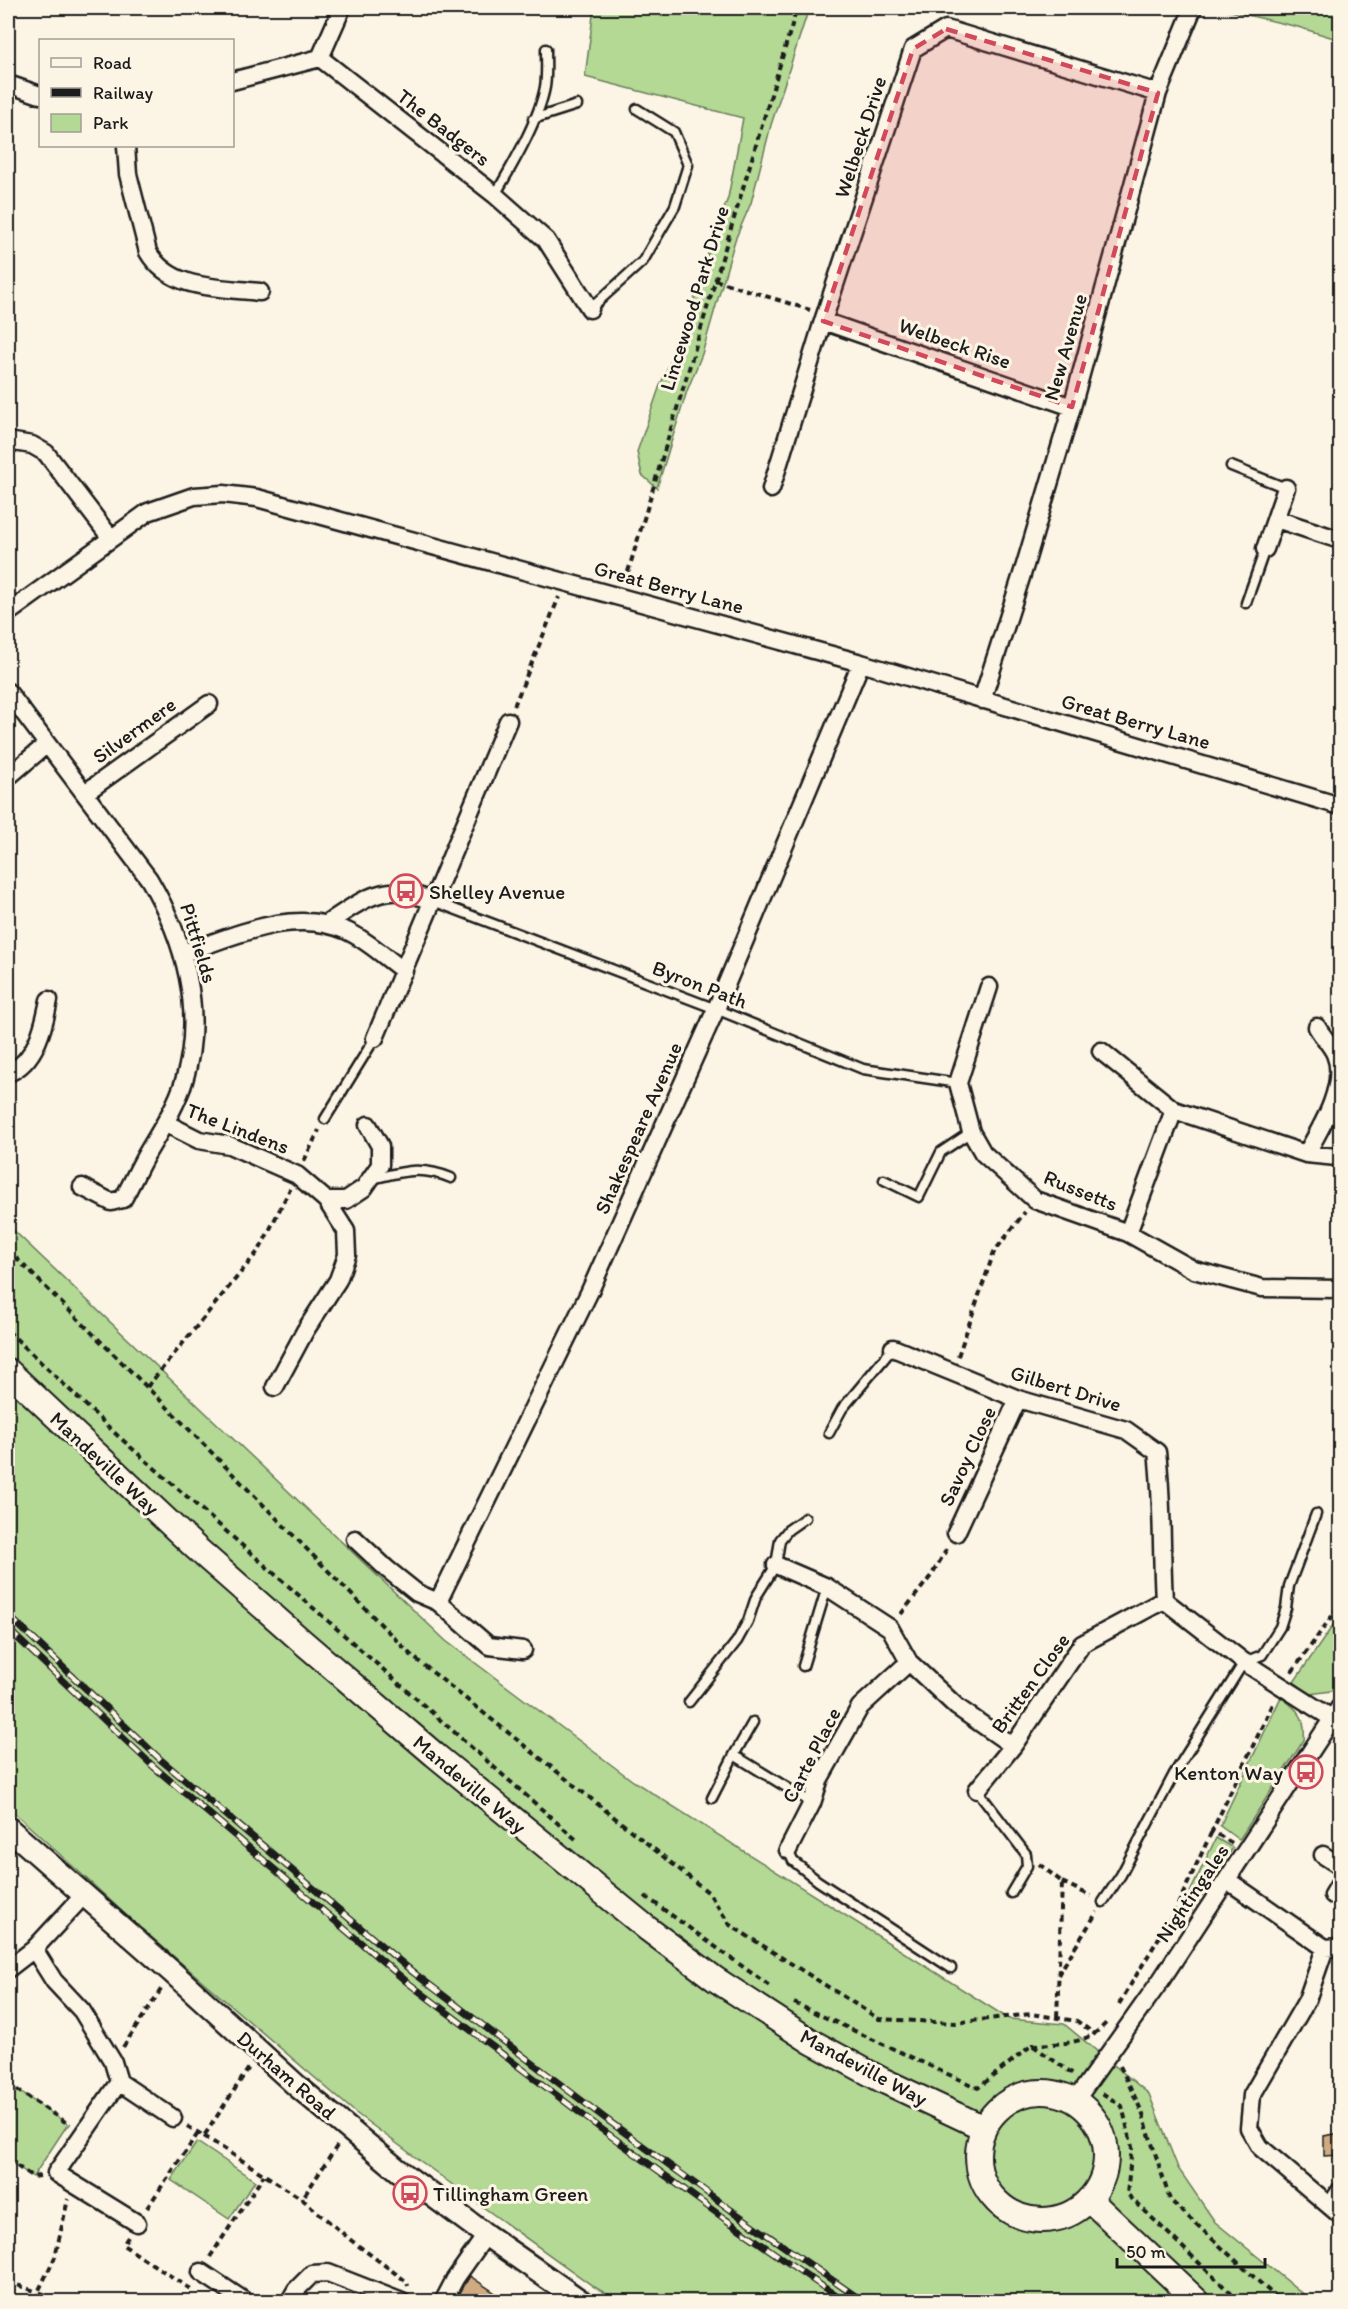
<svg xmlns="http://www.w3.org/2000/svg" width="1348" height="2309" font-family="Itim,sans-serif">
<rect width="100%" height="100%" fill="#fcf5e5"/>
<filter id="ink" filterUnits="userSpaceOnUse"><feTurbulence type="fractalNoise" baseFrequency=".0167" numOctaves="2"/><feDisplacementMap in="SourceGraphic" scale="12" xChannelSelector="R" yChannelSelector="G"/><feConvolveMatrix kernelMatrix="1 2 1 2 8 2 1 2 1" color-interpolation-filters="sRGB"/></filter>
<g filter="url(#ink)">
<path fill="#b3d995" stroke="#687a58" stroke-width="1.5" d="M594,8H809L771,125L751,203L735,240L702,354L687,391L657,488L642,475L637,452L659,388L688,320L712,240L728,198L743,118L585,77Z
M1218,8H1340V40L1298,27Z
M8,1225L446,1641L633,1781L1009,2019L1064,2024L1149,2094L1178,2168L1215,2222L1312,2301H618L593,2286L469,2197L357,2114L136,1924L8,1807Z
M1340,1615V1684L1331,1691L1310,1694L1294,1682Z
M1281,1697C1299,1711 1306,1716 1304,1740L1239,1840L1220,1826Z
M1216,1838L1233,1848L1191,1912L1183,1907Z
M8,2084L68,2124L33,2177L8,2160Z
M197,2142L255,2181L229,2219L171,2180Z"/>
<path fill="#d0ab82" stroke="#1c1c1c" stroke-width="1.5" d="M1341,2133V2155L1324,2156V2136Z
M470,2276L507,2301H465L458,2296Z"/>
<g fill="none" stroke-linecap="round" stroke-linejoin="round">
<defs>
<path id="service" d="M533,119L577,105
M495,195C512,166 539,120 545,87C547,75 546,61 546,49
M590,309L643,261L675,206L688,165L674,132L637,109
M1231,466L1286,488
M1246,603L1265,549
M433,901L716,1009L863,1069L958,1083
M325,1119L375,1038
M371,1179C402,1172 420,1165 451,1178
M884,1180L919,1197L941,1152L971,1132
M829,1433L842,1409L893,1348
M803,1666L827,1587
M689,1702L737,1641L748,1621L756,1597L776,1565L780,1540L788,1530L805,1518
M753,1722L734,1755L812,1803
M977,1790L1026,1854L1027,1866L1011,1893
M712,1798L734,1755
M788,1850L793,1861L818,1881L951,1968
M1103,1902L1121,1875L1174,1774L1244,1662L1262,1655L1280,1627L1286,1608L1289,1586L1316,1514"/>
<path id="minor" d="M320,58L342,8
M232,81L320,58L495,195L546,240L590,309
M8,84L40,95
M126,146L128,174L148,252C171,291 219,287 260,292
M823,321L1072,407
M8,441L32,445L46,453L110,537
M771,489L823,321L913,49L946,29L1158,93
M1276,519L1340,540
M1265,549L1286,488
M8,613L148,512L194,496L223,494L257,498L861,663L1340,806
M8,692L149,879C185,940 205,1012 184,1081C176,1107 160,1131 146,1155C138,1169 131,1185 123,1199L111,1202L82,1187
M982,700L1025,565L1072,407L1158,93L1193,8
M8,777L47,744
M85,793L209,704
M328,923C349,909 373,889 401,892C412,893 423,898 433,901
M183,953C235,936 293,907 347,931C367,940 386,958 404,971
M989,987L958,1083L971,1132L983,1153L1035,1200L1128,1233L1194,1270L1262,1288L1340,1289
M375,1038L508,721
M1101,1051L1174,1110L1306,1154L1337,1157
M8,1073C36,1062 44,1026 49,1000
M165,1123L199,1140L229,1145L297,1175L326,1200L346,1231L347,1255L338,1280L305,1331L275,1387
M1306,1154C1321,1128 1348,1084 1335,1054C1331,1045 1322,1036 1317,1027
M326,1200H346L364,1188L380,1165V1146L368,1125
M1128,1233L1174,1110
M893,1348L1018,1399L1126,1430L1157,1452C1163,1501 1161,1551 1164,1600L1244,1662L1333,1719
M956,1533L1018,1399
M355,1539L387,1569L417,1593L438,1602L489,1646L523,1650
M776,1565L827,1587L890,1628L909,1662L957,1707L1013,1746
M438,1602L589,1293L716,1009L861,663
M977,1790L1013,1746L1082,1644L1164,1600
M788,1850L812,1803L820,1778L860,1707L909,1662
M1323,1855L1340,1866
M1227,1880L1325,1948L1340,1947
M1333,1895L1340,1883
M1325,1948L1307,2000L1252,2095L1249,2128L1260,2147L1340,2215
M34,1949L54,1981L82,2011L113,2062L119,2082L173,2118
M8,1969L34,1949L84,1895
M119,2082L56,2173L137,2223
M1075,2101L1161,1980L1340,1707
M1330,2206L1340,2191
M201,2272L246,2302
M289,2302L296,2290L312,2274L328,2273L402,2302
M443,2302L455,2279L486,2235"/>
<path id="tertiary" d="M8,1828L172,1972L297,2086L398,2170L486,2235L582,2302"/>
<path id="secondary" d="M8,1371L196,1548L304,1643L435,1755L648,1929L715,1979L812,2042L882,2080L984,2128
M978 2156a64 64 0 1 1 128 0a64 64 0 1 1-128 0Z
M1089,2199L1198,2302"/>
</defs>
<use href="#service" stroke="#1c1c1c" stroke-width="13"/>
<use href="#minor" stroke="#1c1c1c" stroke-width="21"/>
<use href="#tertiary" stroke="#1c1c1c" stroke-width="26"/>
<use href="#secondary" stroke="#1c1c1c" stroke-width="28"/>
<path stroke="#1c1c1c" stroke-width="4" stroke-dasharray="6 4.5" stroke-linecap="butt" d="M715,280L810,310
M625,582L797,8
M514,706L559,597
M304,1161L319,1130
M8,1250L161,1401L411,1655L709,1893L730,1925L879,2019L955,2023L1031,2014L1077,2021L1096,2035
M8,1331L118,1436L579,1842
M958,1356L994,1252L1025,1212
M147,1387L260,1249L290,1189
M901,1614L931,1576L948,1547
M1292,1672L1340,1605
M1232,1843L1212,1831L1274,1702
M1039,1864L1062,1882L1057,2018
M1062,1882L1091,1896
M645,1896L771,1987
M1058,1975L1097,1912
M794,2003L978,2088L1032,2045L1073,2074
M1119,2004L1175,1911L1212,1831
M1032,2045C1061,2043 1086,2046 1106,2023
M123,2047L162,1988
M1120,2066L1142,2112L1170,2200L1281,2302
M8,2084L70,2125
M1102,2093L1122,2106L1132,2147L1127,2194L1240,2302
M187,2126L204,2136L250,2066
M204,2136L302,2199
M337,2146L302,2199L352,2241L407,2282L408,2286
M8,2160L33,2177L40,2176
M147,2208L199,2132
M128,2237L123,2245L189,2288L191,2286
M210,2257L264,2175
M8,2282L38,2292
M49,2296L58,2302
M46,2302L49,2296L38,2292L55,2257L68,2199"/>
<use href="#service" stroke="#fcf5e5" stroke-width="8"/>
<use href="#minor" stroke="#fcf5e5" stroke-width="16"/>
<use href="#tertiary" stroke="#fcf5e5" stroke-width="21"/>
<use href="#secondary" stroke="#fcf5e5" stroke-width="24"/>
<defs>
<path id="rail" d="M8,1615L161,1760L414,1973L606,2119L731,2210L864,2302
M8,1629L154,1767L407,1982L600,2128L725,2219L845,2302"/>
</defs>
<use href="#rail" stroke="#1c1c1c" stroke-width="7"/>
<use href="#rail" stroke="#fcf5e5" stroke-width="4.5" stroke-dasharray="14" stroke-linecap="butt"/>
</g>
</g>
<path fill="#d1495b" fill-opacity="0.2" stroke="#d1495b" stroke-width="4.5" stroke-dasharray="12 8" stroke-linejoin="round" d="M946,29L1158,93L1072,407L823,321L913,49Z"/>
<defs>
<symbol id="bus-ring" viewBox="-11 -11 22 22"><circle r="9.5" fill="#fcf5e5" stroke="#d1495b" stroke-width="1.5"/><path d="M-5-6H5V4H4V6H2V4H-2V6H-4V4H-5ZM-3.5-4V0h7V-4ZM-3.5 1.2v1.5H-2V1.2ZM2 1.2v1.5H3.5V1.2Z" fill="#d1495b"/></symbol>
</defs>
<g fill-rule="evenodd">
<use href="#bus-ring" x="387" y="872" width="38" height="38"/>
<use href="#bus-ring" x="1287" y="1753" width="38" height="38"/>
<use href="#bus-ring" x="391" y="2174" width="38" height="38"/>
</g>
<g text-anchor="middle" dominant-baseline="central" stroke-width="6" stroke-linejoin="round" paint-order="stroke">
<g font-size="21" fill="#1c1c1c" stroke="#fcf5e5">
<text transform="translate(444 127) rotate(38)">The Badgers</text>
<text transform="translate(860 137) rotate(-72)">Welbeck Drive</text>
<text transform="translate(694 298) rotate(-73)">Lincewood Park Drive</text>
<text transform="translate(955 343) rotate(19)">Welbeck Rise</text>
<text transform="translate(1065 347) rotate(-74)">New Avenue</text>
<text transform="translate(669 587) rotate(15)">Great Berry Lane</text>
<text transform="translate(1136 721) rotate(16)">Great Berry Lane</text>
<text transform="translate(134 730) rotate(-36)">Silvermere</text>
<text transform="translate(199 943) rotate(73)">Pittfields</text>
<text transform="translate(700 984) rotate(21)">Byron Path</text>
<text transform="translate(238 1128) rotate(21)">The Lindens</text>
<text transform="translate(638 1128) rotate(-66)">Shakespeare Avenue</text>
<text transform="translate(1081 1190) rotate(22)">Russetts</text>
<text transform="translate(1066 1388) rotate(17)">Gilbert Drive</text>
<text transform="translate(967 1456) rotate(-65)">Savoy Close</text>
<text transform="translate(105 1463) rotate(43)">Mandeville Way</text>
<text transform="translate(1030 1683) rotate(-54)">Britten Close</text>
<text transform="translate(811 1755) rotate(-63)">Carte Place</text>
<text transform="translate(470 1784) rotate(40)">Mandeville Way</text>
<text transform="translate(1192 1893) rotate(-56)">Nightingales</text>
<text transform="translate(864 2067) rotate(28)">Mandeville Way</text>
<text transform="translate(287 2075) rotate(41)">Durham Road</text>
</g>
<g font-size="21" fill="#1c1c1c" stroke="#fcf5e5" text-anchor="start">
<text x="429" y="891">Shelley Avenue</text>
<text x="1283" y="1772" text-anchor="end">Kenton Way</text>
<text x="433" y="2193">Tillingham Green</text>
</g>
</g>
<rect width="1348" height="2309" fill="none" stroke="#fcf5e5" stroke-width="30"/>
<rect x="15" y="15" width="1318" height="2279" fill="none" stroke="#1c1c1c" stroke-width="2" filter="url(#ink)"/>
<rect x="39" y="39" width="195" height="108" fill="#fcf5e5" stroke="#a29e95" stroke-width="1.5"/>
<rect x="51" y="58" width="30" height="9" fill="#fcf5e5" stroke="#a29e95" stroke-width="1.5"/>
<text x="93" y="69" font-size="18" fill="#1c1c1c">Road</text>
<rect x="51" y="88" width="30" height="9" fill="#1c1c1c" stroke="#a29e95" stroke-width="1.5"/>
<text x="93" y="99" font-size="18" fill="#1c1c1c">Railway</text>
<rect x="51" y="114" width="30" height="18" fill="#b3d995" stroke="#a29e95" stroke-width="1.5"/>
<text x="93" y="129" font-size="18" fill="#1c1c1c">Park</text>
<path d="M1117 2258v9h148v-9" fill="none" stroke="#1c1c1c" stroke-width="3"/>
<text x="1126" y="2258" font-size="18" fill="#1c1c1c" stroke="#fcf5e5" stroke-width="4.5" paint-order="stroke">50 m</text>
</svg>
